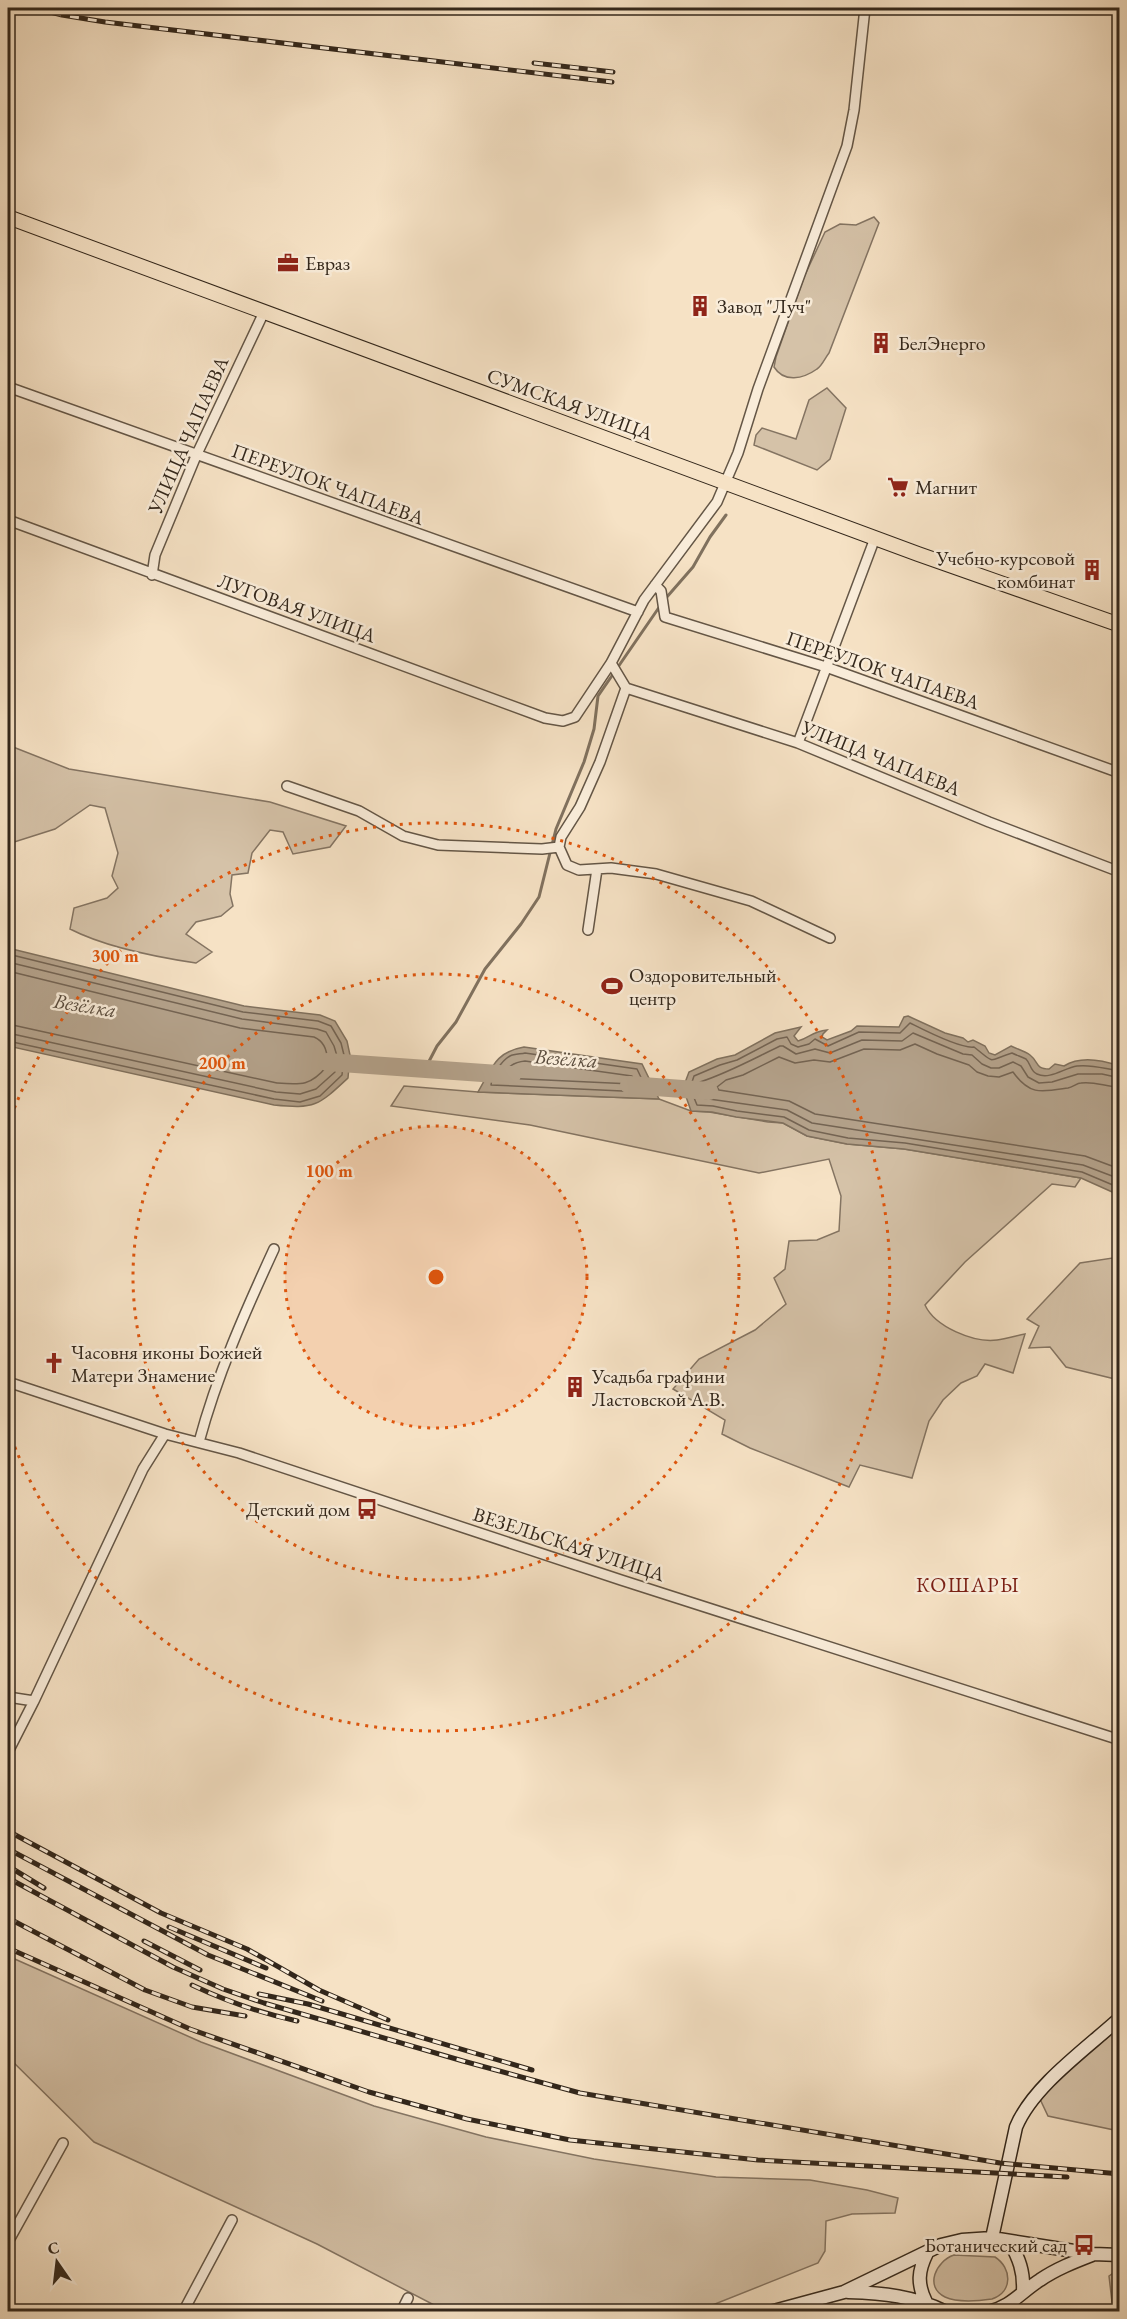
<svg xmlns="http://www.w3.org/2000/svg" width="1127" height="2319" font-family="'EB Garamond',serif">
<rect width="100%" height="100%" fill="#f6e2c5"/>
<filter id="stains"><feTurbulence type="fractalNoise" baseFrequency=".00333" numOctaves="4"/><feColorMatrix values="0 0 0 0 .2 0 0 0 0 .09 0 0 0 0 .02 0 0 0 .5 -.17"/></filter>
<radialGradient id="worn" r=".72"><stop offset=".6" stop-color="#630" stop-opacity="0"/><stop offset="1" stop-color="#630" stop-opacity=".3"/></radialGradient>
<path fill="#d5c2a8" stroke="#847462" stroke-width="1.5" d="M874,217L879,223L829,353C825,358 822,366 817,369C803,379 784,383 774,367L776,357L804,277L825,232L840,224L856,225Z
M827,388L846,408L830,459L817,470L754,445L756,435L762,428L796,439L809,400Z
M8,745L69,769L270,802L346,826L330,847L293,854L283,832L270,830L252,853L248,873L232,875L230,894L233,906L221,916L196,922L186,934L212,952L196,963C156,957 105,947 70,929L74,908L107,898L118,888L112,876L118,853L105,808L90,805L55,829L8,844Z
M404,1086L478,1092L659,1099L691,1111L709,1112L768,1122L783,1123L807,1136L847,1144L904,1149L1081,1178L1075,1187L1052,1184L965,1262L925,1305C935,1327 974,1343 997,1340C1006,1339 1015,1336 1025,1334L1013,1373L985,1364L977,1376L961,1383L943,1400L929,1421L912,1478L860,1465L849,1487L750,1448L722,1434L725,1420L673,1389L699,1359L755,1330L786,1304L774,1278L785,1269L789,1241L817,1240L839,1231L841,1196L829,1159L759,1173L530,1125L391,1106Z
M1119,1257V1380L1066,1367L1050,1347L1029,1348L1039,1326L1027,1319L1080,1263Z
M8,1956L201,2042L374,2106L486,2137L594,2159L716,2177L810,2180L867,2190L898,2198L895,2213L852,2214L826,2221L825,2251L818,2263L705,2308L434,2305L317,2244L94,2142L8,2057Z
M1119,2026V2131L1048,2116L1039,2097Z
M954,2255L995,2257C1012,2268 1013,2292 992,2299C978,2301 958,2303 945,2297C924,2287 936,2261 954,2255Z
M1119,2269V2303L1112,2302L1109,2276Z"/>
<path fill="#b4a28b" stroke="#80715e" stroke-width="1.5" d="M8,948L244,1006L320,1015L335,1021L347,1041L350,1055L348,1078C318,1106 315,1109 274,1105L8,1046Z
M908,1016L945,1033L963,1038L968,1042L973,1040L985,1046L989,1053L995,1055L1011,1046C1017,1049 1025,1051 1030,1055C1039,1062 1035,1069 1049,1069L1055,1064L1064,1066C1080,1056 1102,1060 1119,1066V1195L1081,1178L904,1149L847,1144L807,1136L783,1123L736,1117L712,1112L691,1111L683,1088L689,1072L717,1059L735,1055L775,1033L801,1027L794,1036L798,1041C811,1037 811,1032 827,1030L823,1034L822,1037L827,1040L851,1031L857,1026L899,1027L904,1017Z
M524,1047L642,1064L659,1099L478,1092C492,1068 495,1052 524,1047Z"/>
<g fill="none" stroke-linecap="round" stroke-linejoin="round">
<path stroke="#746453" stroke-width="1.5" d="M8,954L243,1012L318,1021L331,1026L341,1043L344,1055L342,1075L320,1096L300,1102L274,1099L8,1041
M8,962L242,1019L317,1029L326,1032L334,1046L337,1056L335,1072L316,1089L300,1094L276,1092L8,1033
M8,971L240,1028L314,1037C326,1042 328,1055 327,1066C311,1086 301,1085 277,1083L8,1024
M525,1053L637,1069L647,1090L644,1092L491,1085C492,1076 501,1061 510,1056C514,1054 521,1054 525,1053Z
M525,1061L632,1076L635,1082L632,1084L504,1078C504,1067 515,1062 525,1061Z
M1120,1071C1105,1069 1092,1064 1077,1066C1064,1068 1050,1080 1037,1074C1030,1071 1031,1064 1026,1059C1022,1057 1016,1055 1012,1053C986,1061 997,1065 974,1047C960,1049 924,1030 910,1023L900,1033L859,1032L828,1046L815,1039L809,1044L798,1047L791,1044L787,1037L777,1039L737,1060L720,1065L694,1076L690,1088L697,1105L713,1106L737,1111L784,1117L809,1130L848,1138L905,1143L1082,1172L1120,1188
M1120,1078L1102,1074H1078L1052,1082L1039,1083L1028,1077L1021,1066L1013,1062L999,1068H991L982,1064L972,1055L963,1054L913,1033L902,1041L862,1040L830,1053L815,1049L796,1054L783,1046H780C753,1059 728,1073 700,1082L698,1088L702,1098L787,1110L812,1123L1083,1165L1120,1179
M1120,1087C1106,1087 1095,1081 1081,1083C1077,1083 1073,1087 1068,1088C1042,1092 1030,1096 1013,1072L999,1077L988,1076L977,1072L969,1065L937,1054L915,1044L900,1050L864,1049L830,1062L814,1060L795,1063L779,1057L743,1075L726,1080L717,1087L719,1090L789,1101L815,1114L1085,1156L1120,1169"/>
<path stroke="#80715e" stroke-width="3" d="M666,598L693,567L710,537L726,515
M425,1069L437,1046L456,1022L485,969L521,924L539,897L556,829L584,762L594,729L598,696L660,606"/>
<path stroke="#b4a28b" stroke-width="18" d="M327,1062L512,1075
M629,1085L709,1091"/>
<defs>
<path id="street" d="M8,387L638,612
M8,520L545,718L563,721L575,717L611,663L644,600L717,502L738,453L758,389L847,146L854,110L865,8
M152,575L155,555L196,456L264,312
M655,585L661,591L665,617L826,667L1120,773
M611,663L626,688
M626,688L798,743L989,822L1120,872
M626,688L600,762L580,807L561,837L559,847L567,865L579,870L611,868L656,874L751,901L830,938
M798,743L875,538
M287,786L359,811L403,836L438,845L542,849L559,847
M588,930L597,869
M8,1382L165,1434L239,1453L621,1580L1120,1740
M199,1442C217,1375 245,1312 274,1249
M8,1697L34,1701
M8,1752L34,1701L143,1469L165,1434
M8,2242L63,2143
M183,2312L232,2220
M401,2312L408,2298"/>
<path id="secondary" d="M992,2238L1016,2127C1033,2086 1086,2049 1120,2018
M1010,2242C1019,2259 1024,2271 1023,2291
M848,2292C883,2293 914,2296 946,2312
M926,2302C917,2284 918,2271 927,2253
M770,2312L844,2292L941,2245L962,2240L992,2238L1093,2254L1120,2255
M988,2312C1011,2307 1021,2292 1040,2280C1056,2269 1074,2262 1092,2255"/>
<path id="primary" d="M8,217L918,554L1120,625"/>
</defs>
<use href="#street" stroke="#645646" stroke-width="12"/>
<use href="#secondary" stroke="#33271b" stroke-width="15"/>
<use href="#primary" stroke="#33271b" stroke-width="16"/>
<use href="#street" stroke="#f9ecd9" stroke-width="9"/>
<use href="#secondary" stroke="#f9ecd9" stroke-width="12"/>
<use href="#primary" stroke="#f6e2c5" stroke-width="14"/>
<defs>
<path id="rail" d="M35,8L62,15L105,22L612,82
M534,63L613,72
M8,1831L161,1913L247,1949L319,1990L388,2020
M8,1849L208,1955L322,2001
M8,1866L44,1888
M8,1878L173,1967L223,1989L264,2003L463,2061L580,2093L1000,2163L1120,2174
M8,1918L145,1990L192,2007L245,2016
M169,1927L266,1968
M144,1941L200,1970
M8,1948L190,2029L369,2092L467,2119L570,2140L758,2160L1067,2177
M192,1985C226,2001 260,2013 297,2021
M259,1994L308,2004L532,2070"/>
</defs>
<use href="#rail" stroke="#33271b" stroke-width="5"/>
<use href="#rail" stroke="#f9ecd9" stroke-width="3" stroke-dasharray="9" stroke-linecap="butt"/>
</g>
<circle cx="436" cy="1277" r="151" fill="#df560d" fill-opacity=".12"/>
<g fill="none" stroke="#df560d" stroke-width="3" stroke-dasharray="3 6">
<circle cx="436" cy="1277" r="151"/>
<circle cx="436" cy="1277" r="303"/>
<path d="M8 1125A454 454 0 1 1 8 1429"/>
</g>
<defs>
<symbol id="office-bare" viewBox="-9 -9 18 18"><path d="M-6-3h4V-5.5h4V-3h4V5H-6ZM-1-4.5V-3h2v-1.5ZM-6 0V1H6V0Z" fill="#8f2418" stroke="#f9ecd9" stroke-width="2.5" paint-order="stroke"/></symbol>
<symbol id="building-bare" viewBox="-9 -9 18 18"><path d="M-4-6H4V6H1V3H-1V6H-4ZM-2.5-4.3h1.7v1.8h-1.7ZM.8-4.3h1.7v1.8H.8ZM-2.5-1h1.7V.8h-1.7ZM.8-1h1.7V.8H.8Z" fill="#8f2418" stroke="#f9ecd9" stroke-width="2.5" paint-order="stroke"/></symbol>
<symbol id="supermarket-bare" viewBox="-9 -9 18 18"><path d="M-6-5.5h2.5l.6 2H6L4.5 2H-2.5L-4.4-4H-6ZM-1.5 3.2a1.3 1.3 0 1 0 .1 0ZM3 3.2a1.3 1.3 0 1 0 .1 0Z" fill="#8f2418" stroke="#f9ecd9" stroke-width="2.5" paint-order="stroke"/></symbol>
<symbol id="stadium-bare" viewBox="-9 -9 18 18"><path d="M0-5a6.5 5 0 1 0 0 10a6.5 5 0 1 0 0-10ZM-3.5-1.8h7v3.6h-7Z" fill="#8f2418" stroke="#f9ecd9" stroke-width="2.5" paint-order="stroke"/></symbol>
<symbol id="church-bare" viewBox="-9 -9 18 18"><path d="M-1.2-6h2.4v3.5h3.3v2.4h-3.3V6h-2.4V-.1h-3.3v-2.4h3.3Z" fill="#8f2418" stroke="#f9ecd9" stroke-width="2.5" paint-order="stroke"/></symbol>
<symbol id="bus-bare" viewBox="-9 -9 18 18"><path d="M-5-6H5V4H4V6H2V4H-2V6H-4V4H-5ZM-3.5-4V0h7V-4ZM-3.5 1.2v1.5H-2V1.2ZM2 1.2v1.5H3.5V1.2Z" fill="#8f2418" stroke="#f9ecd9" stroke-width="2.5" paint-order="stroke"/></symbol>
</defs>
<g fill-rule="evenodd">
<use href="#office-bare" x="273" y="248" width="30" height="30"/>
<use href="#building-bare" x="685" y="291" width="30" height="30"/>
<use href="#building-bare" x="866" y="328" width="30" height="30"/>
<use href="#supermarket-bare" x="883" y="472" width="30" height="30"/>
<use href="#building-bare" x="1077" y="555" width="30" height="30"/>
<use href="#stadium-bare" x="597" y="971" width="30" height="30"/>
<use href="#church-bare" x="39" y="1348" width="30" height="30"/>
<use href="#building-bare" x="560" y="1372" width="30" height="30"/>
<use href="#bus-bare" x="352" y="1494" width="30" height="30"/>
<use href="#bus-bare" x="1069" y="2230" width="30" height="30"/>
</g>
<g text-anchor="middle" dominant-baseline="central" stroke-width="5" stroke-linejoin="round" paint-order="stroke">
<g font-size="20" fill="#33271b" stroke="#f9ecd9" text-anchor="start">
<text x="305" y="263">Евраз</text>
<text x="717" y="306">Завод "Луч"</text>
<text x="898" y="343">БелЭнерго</text>
<text x="915" y="487">Магнит</text>
<text x="1075" y="558" text-anchor="end">Учебно-курсовой<tspan x="1075" dy="23">комбинат</tspan></text>
<text x="629" y="975">Оздоровительный<tspan x="629" dy="23">центр</tspan></text>
<text x="71" y="1352">Часовня иконы Божией<tspan x="71" dy="23">Матери Знамение</tspan></text>
<text x="592" y="1376">Усадьба графини<tspan x="592" dy="23">Ластовской А.В.</tspan></text>
<text x="350" y="1509" text-anchor="end">Детский дом</text>
<text x="1067" y="2245" text-anchor="end">Ботанический сад</text>
</g>
<g font-size="20" fill="#33271b" stroke="#f9ecd9">
<text transform="translate(570 404) rotate(20)">СУМСКАЯ УЛИЦА</text>
<text transform="translate(188 435) rotate(-66)">УЛИЦА ЧАПАЕВА</text>
<text transform="translate(328 484) rotate(20)">ПЕРЕУЛОК ЧАПАЕВА</text>
<text transform="translate(297 608) rotate(20)">ЛУГОВАЯ УЛИЦА</text>
<text transform="translate(883 670) rotate(19)">ПЕРЕУЛОК ЧАПАЕВА</text>
<text transform="translate(881 758) rotate(22)">УЛИЦА ЧАПАЕВА</text>
<text transform="translate(569 1544) rotate(18)">ВЕЗЕЛЬСКАЯ УЛИЦА</text>
</g>
<g font-size="21" font-style="italic" fill="#5a4c3d" stroke="#f9ecd9">
<text transform="translate(85 1005) rotate(9)">Везёлка</text>
<text transform="translate(566 1058) rotate(4)">Везёлка</text>
</g>
<g font-size="21" letter-spacing="1.5" fill="#7a1f14" stroke="#f9ecd9">
<text x="968" y="1584">КОШАРЫ</text>
</g>
</g>
<circle cx="436" cy="1277" r="9" fill="#df560d" stroke="#f9ecd9" stroke-width="3"/>
<g font-size="18" text-anchor="middle" font-weight="bold" fill="#df560d" stroke="#f9ecd9" stroke-width="5" stroke-linejoin="round" paint-order="stroke">
<text x="115" y="962">300 m</text>
<text x="222" y="1069">200 m</text>
<text x="329" y="1177">100 m</text>
</g>
<rect width="1127" height="2319" fill="none" stroke="#f6e2c5" stroke-width="30"/>
<rect x="9" y="9" width="1109" height="2301" fill="none" stroke="#33271b" stroke-width="3"/>
<rect x="15" y="15" width="1097" height="2289" fill="none" stroke="#33271b" stroke-width="1.5"/>
<g transform="translate(57 2262) rotate(346)" stroke="#f9ecd9" stroke-width="4.5" paint-order="stroke">
<path d="M0-4.5L10 22L0 15L-10 22Z" fill="#33271b"/>
<text y="-9" font-size="16" font-weight="bold" text-anchor="middle" fill="#33271b">С</text>
</g>
<rect width="100%" height="100%" filter="url(#stains)"/>
<rect width="100%" height="100%" fill="url(#worn)"/>
</svg>
